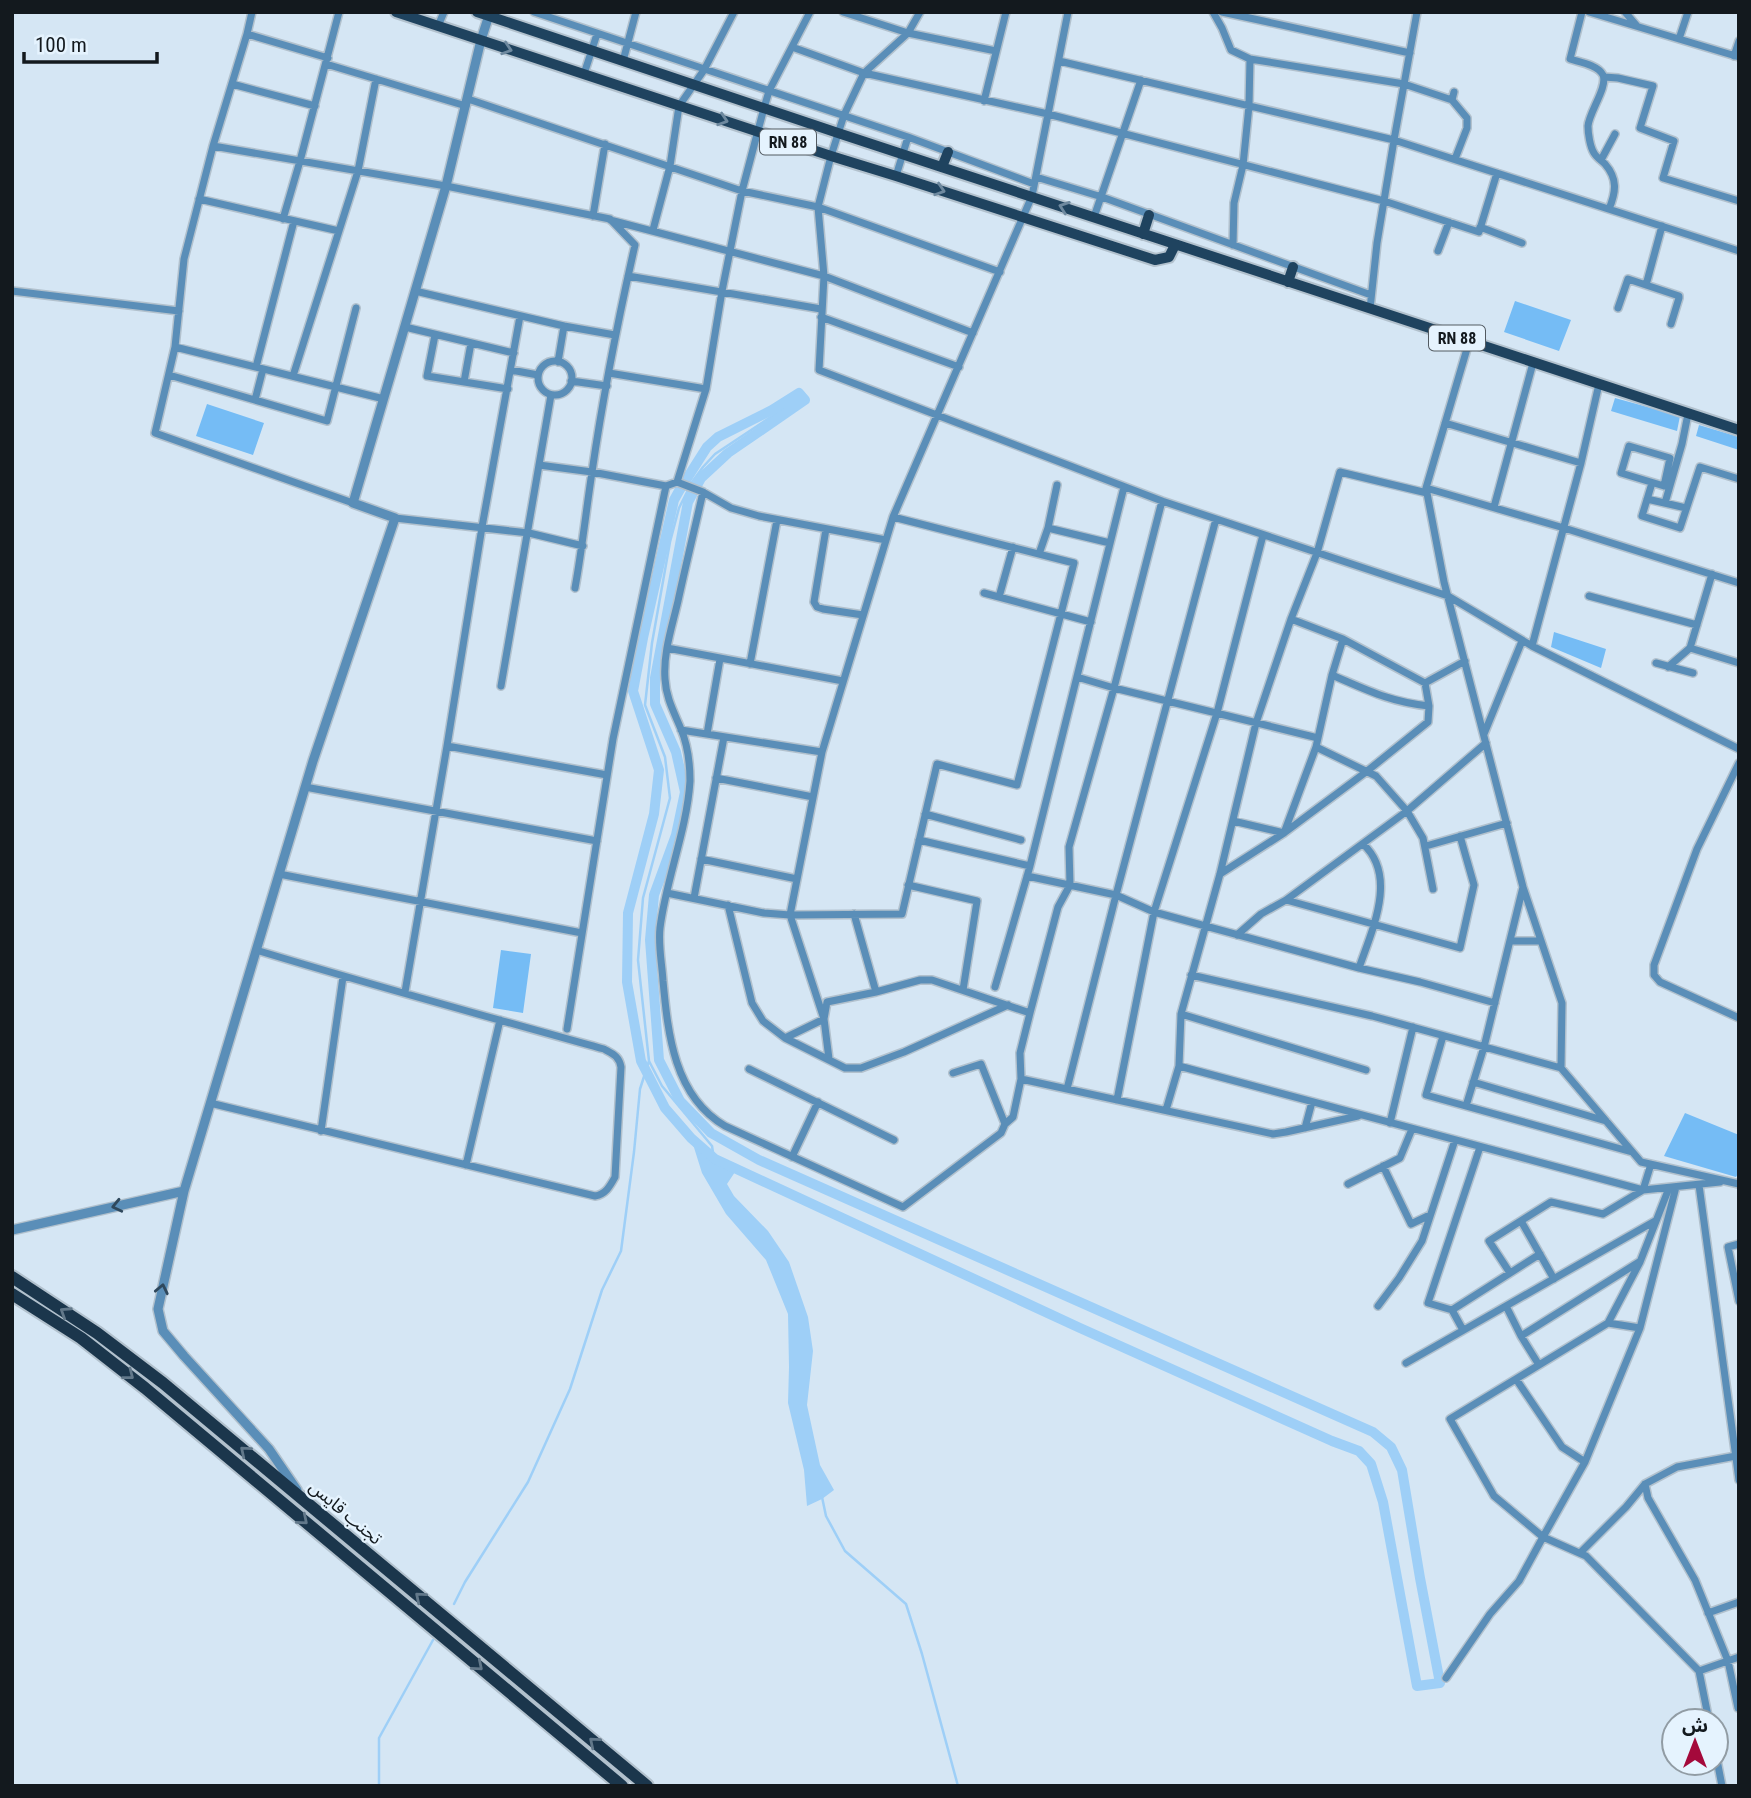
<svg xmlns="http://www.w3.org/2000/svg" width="1751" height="1798" font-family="'Roboto Condensed','Noto Sans Arabic',sans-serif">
<rect width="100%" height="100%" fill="#d5e6f4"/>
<path fill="#75bcf5" d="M1515,301L1571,320L1559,351L1504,332Z
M1615,398L1680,416L1677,431L1611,411Z
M207,404L264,423L253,455L196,436Z
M1699,425L1739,437V450L1696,436Z
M1554,632L1606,649L1601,668L1551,647Z
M501,950L531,954L523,1013L493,1008Z
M1685,1113L1739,1135V1172L1736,1177L1664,1156Z"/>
<path fill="#9ecff7" d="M691,1138L715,1159L737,1169L727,1184L734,1196L768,1231L789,1262L808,1317L813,1351L807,1405L820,1465L834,1490L822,1499L807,1506L804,1470L788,1403L789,1367L788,1314L766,1260L726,1214L702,1173Z"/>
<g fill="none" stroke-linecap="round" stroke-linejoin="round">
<path stroke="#9ecff7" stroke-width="2.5" d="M714,1159L712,1146L662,1086L649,1061L638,960L643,898L670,798L665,757L645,705L652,643L670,542L679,508L692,482L703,467L715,454L798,399
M822,1497L826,1516L845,1551L906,1604L922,1654L958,1786
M454,1604L465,1582L528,1482L570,1389L602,1290L621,1251L634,1152L640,1089L649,1061
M378,1786L379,1784V1738L433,1640"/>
<path stroke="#9ecff7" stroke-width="10" d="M799,393L805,400L728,453L701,478L688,502L655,678V704L676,752L685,792L676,835L654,895L650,940L659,1060L680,1101L711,1133L759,1160L1373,1432L1391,1447L1402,1470L1420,1578L1440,1683L1417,1686L1383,1502L1371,1464L1359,1451L1332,1441L1080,1328L715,1159L691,1138L665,1108L641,1061L627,982L628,913L654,814L659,770L633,691L643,638L674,500L679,491L707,447L718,437L772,410Z"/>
<defs>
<path id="minor" d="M252,12L247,34L213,146L184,259L175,347L155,433L353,503
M534,12L908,137L1034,184
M843,12L908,33L996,51
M920,12L908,33L864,73L844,115L831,156L818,207L824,276L819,370L1162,501L1448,596L1532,646L1581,463L1599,384
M1213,12L1222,28L1231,50L1250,59
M1222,12L1410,53
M1417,12L1394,140L1739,251
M1582,12L1570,59C1579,62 1598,65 1603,75C1608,87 1589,112 1588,126C1588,133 1590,147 1594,153C1596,157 1602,161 1605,164C1618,179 1616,192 1609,209
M1589,12L1739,57
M1625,12L1637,26
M438,26L444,12
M247,34L328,58
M1679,39L1688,12
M792,47L864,73L1048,114L1384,201L1479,232L1497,173
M1734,56L1739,41
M623,61L636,12
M1059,61L1394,140L1377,243L1370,309
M326,64L466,106
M584,74L597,34
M1604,77L1618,78L1653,86L1640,128L1674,141L1663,178L1739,201
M232,84L315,106
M1454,92L1452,100L1467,118V128L1455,159
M468,99L742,191L818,207L1000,272
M984,101L1006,12
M213,146L446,186L610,219L635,245C618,320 603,396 592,472C586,511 582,550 575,588
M1601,160L1615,134
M896,176L908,137
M1036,177L1102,197L1371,295
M199,199L339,231
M593,216L605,144
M1094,217L1141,80
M283,219L300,161L339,12
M610,220L824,276L973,333
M1480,227L1522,243
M653,230L670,166L679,106L704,70L734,12
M1233,245L1234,203L1243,165L1249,106L1250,59L1404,84L1452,100
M1438,251L1449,222
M628,276L821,309
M1646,285L1662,226
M12,291L179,311
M415,291L564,326L558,362
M1618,308L1628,279L1679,296V298L1671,324
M821,317L959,367
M564,326L615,335
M405,327L514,353
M435,335L427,376L508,389
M1469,342L1426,488L1444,582L1523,887L1562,1003L1561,1068
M175,347L384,399
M538 378a17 17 0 1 1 34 0a17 17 0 1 1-34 0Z
M256,367L294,221
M511,370L538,375
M609,373L706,389
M169,375L327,421L356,308
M293,376L358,171L376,79
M571,381L607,386
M464,382L471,343
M255,400L263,369
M1445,423L1581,463
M1629,446L1670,458L1664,486L1621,473Z
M539,465L592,472L666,486L677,482L706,389L722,291L742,191L764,108L769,91L810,12
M677,482L703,492L731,508L759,516L886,540
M1652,483L1642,516L1680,528L1700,467L1739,479
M1426,488L1564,528L1739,583
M703,492C695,528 686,564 678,601C672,627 663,653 665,679C666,698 674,712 681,729C688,746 690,764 690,781C687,830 666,879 660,928C658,945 662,964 663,981C668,1034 674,1096 725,1126L903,1207L1001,1133L1005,1124L1013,1117L1021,1079L1020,1053L1030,1013L1058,907L1070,885L1069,847L1114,688L1162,501
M1647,499L1686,508
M1665,503L1682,444L1688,414
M1494,507L1533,363
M395,518L529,533L583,546
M1048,528L1110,543
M826,529L814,602L817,607L823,609L863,615
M1039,554L1048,528L1057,485
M984,593L1091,622
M1589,596L1697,625
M999,597L1013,547
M1532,646L1739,749
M667,648L843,681
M1690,648L1739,663
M1656,663L1693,673
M750,664L777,520
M1668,667L1690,648L1712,574
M1332,675C1367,690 1390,702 1429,706
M1077,677L1114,688L1318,738
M1425,683L1465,661
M501,686L551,395
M681,730L822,752
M707,734L720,659
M1484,734L1522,641
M447,746L607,775
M1316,747L1376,776L1407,811L1423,838L1433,889
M1739,763L1697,849L1654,965V975L1660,982L1739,1018
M716,778L813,797
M305,787L597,841
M925,814L1021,840
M1233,821L1284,833L1316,747L1332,675L1343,639
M919,840L1030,866
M1426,846L1507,823
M701,859L797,879
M279,874L582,933
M1220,874L1284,833L1366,772L1428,722L1429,706L1425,683L1343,639L1291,619
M1027,876L1116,895L1154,912L1359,968L1420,982L1495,1003
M908,885L977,901L963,990
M667,893L764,913L790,915L902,914L937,764L1017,785L1074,563L893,517
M694,898L724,737
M1286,900L1460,948L1474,885L1460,836
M728,905L752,1003L763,1021L785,1038L845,1068H861L904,1052L1008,1005
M854,914L876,992
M1237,935L1261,914L1286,900L1407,811L1486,743
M1510,941H1541
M1359,968C1372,930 1398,876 1363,844
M1191,975L1372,1016L1561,1068L1641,1162L1739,1184
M995,987L1030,866L1124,487
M405,992L447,746L482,527L520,316
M1181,1014L1366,1070
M567,1029L613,739L666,486
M1443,1036L1426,1095L1632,1152
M785,1038L824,1019L827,1002L876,992L920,980H932L1030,1013
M829,1059L824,1019L790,915L822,752L893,517L1032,196L1068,12
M1179,1066L1643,1190L1603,1214L1551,1202L1489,1241L1510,1273
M749,1069L894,1140
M953,1073L981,1064L1005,1124
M1021,1079L1273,1134L1286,1132L1358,1116
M1473,1082L1606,1121
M1067,1089L1116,895L1216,519
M1117,1100L1154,912L1217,713L1263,535
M210,1103L595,1196C606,1194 610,1186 615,1177L621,1067C619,1056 613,1054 604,1049C488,1017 371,985 256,950
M1466,1106L1484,1047L1523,887
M1166,1110L1179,1066L1181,1014L1220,874L1256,723L1291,619L1317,553L1340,472L1427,493
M1390,1123L1413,1027
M1305,1128L1312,1102
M321,1131L343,977
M792,1157L818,1102
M1651,1164L1643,1190L1720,1182
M466,1165L500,1020
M1383,1166L1411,1224L1430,1215
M1348,1184L1400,1158L1412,1129
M1699,1185L1739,1480
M1669,1188L1640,1262L1608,1323L1450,1419L1494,1496L1543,1537L1585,1462L1640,1328L1676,1187
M1521,1221L1554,1279
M1739,1244L1728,1247L1739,1301
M1378,1306L1399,1278L1422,1241L1455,1140
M1506,1306L1521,1336L1539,1365
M1452,1310L1540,1254
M1608,1323L1640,1328
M1463,1330L1452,1310L1428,1303L1480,1147
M1521,1336L1639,1262
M1406,1363L1655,1221
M1516,1379L1562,1447L1585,1462
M1645,1484L1648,1498L1695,1580L1728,1661L1738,1708
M1580,1553L1626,1507L1645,1484L1677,1467L1736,1456
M1708,1613L1739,1602
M1699,1671L1739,1657
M1446,1678L1490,1614L1519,1581L1543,1537L1586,1556L1699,1671L1709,1721
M1716,1755L1722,1786"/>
<path id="tertiary" d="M12,1230L184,1191
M297,1490L269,1449L184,1356L163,1331L158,1309L184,1191L313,761L395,518L353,503L446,186L481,40L490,12"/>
<path id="primary" d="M396,12L831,156L896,176L1155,260L1169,257L1175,245
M477,12L838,133L1739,430
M942,167L948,152
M1143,234L1149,215
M1288,282L1293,267"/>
<path id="trunk" d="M12,1277L97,1333L163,1383L647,1786
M12,1294L81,1338L145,1388L622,1786"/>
</defs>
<use href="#minor" stroke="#b2c1cd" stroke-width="10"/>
<use href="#tertiary" stroke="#b2c1cd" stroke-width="12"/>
<use href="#primary" stroke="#b2c1cd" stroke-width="14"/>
<use href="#trunk" stroke="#b2c1cd" stroke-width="16"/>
<use href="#minor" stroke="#5a8eb8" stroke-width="7"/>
<use href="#tertiary" stroke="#5a8eb8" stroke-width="9"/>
<use href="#primary" stroke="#1f435f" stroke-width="10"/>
<use href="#trunk" stroke="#1b364c" stroke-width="12"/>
</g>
<defs><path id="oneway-chevron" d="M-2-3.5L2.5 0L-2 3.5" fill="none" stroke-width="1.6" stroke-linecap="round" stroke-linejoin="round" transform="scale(1.75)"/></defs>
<g stroke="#6e899f">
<use href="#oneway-chevron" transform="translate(507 49) rotate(18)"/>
<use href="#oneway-chevron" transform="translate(723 120) rotate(18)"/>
<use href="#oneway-chevron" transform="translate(940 190) rotate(18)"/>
<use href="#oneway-chevron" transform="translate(1064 207) rotate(-161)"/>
</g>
<g stroke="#2f485c">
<use href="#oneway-chevron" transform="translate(117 1206) rotate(167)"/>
<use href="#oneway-chevron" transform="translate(162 1289) rotate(-78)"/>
</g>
<g stroke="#62788a">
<use href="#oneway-chevron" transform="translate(65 1312) rotate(-147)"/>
<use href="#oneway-chevron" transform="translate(129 1375) rotate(38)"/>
<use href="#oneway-chevron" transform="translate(245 1451) rotate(-140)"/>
<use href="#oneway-chevron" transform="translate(303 1520) rotate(40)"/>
<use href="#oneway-chevron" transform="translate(420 1597) rotate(-140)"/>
<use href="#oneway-chevron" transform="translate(478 1666) rotate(40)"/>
<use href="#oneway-chevron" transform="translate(594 1742) rotate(-140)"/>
</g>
<g text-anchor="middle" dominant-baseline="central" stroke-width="5" stroke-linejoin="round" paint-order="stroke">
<g fill="#e5f3fe" stroke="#525a61" stroke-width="2">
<rect x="760" y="129.5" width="56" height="25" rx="5"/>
<rect x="1429" y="325.5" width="56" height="25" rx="5"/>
</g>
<g font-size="16" font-weight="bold" fill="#13191e">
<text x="788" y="142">RN 88</text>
<text x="1457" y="338">RN 88</text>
</g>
<g font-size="18" fill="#13191e" stroke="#e5f3fe">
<text transform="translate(346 1512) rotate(40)">تجنب قايس</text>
</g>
</g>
<rect width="1751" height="1798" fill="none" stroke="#13191e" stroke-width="28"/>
<g transform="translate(1695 1742)"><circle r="33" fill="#e5f3fe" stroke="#919ca4" stroke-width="2"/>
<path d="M0-5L12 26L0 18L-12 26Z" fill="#a4093b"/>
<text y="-10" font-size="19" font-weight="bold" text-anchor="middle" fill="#13191e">ش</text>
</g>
<path d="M24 52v10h133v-10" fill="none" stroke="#13191e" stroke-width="3.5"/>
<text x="35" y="52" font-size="21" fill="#13191e" stroke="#e5f3fe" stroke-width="5" paint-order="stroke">100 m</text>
</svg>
